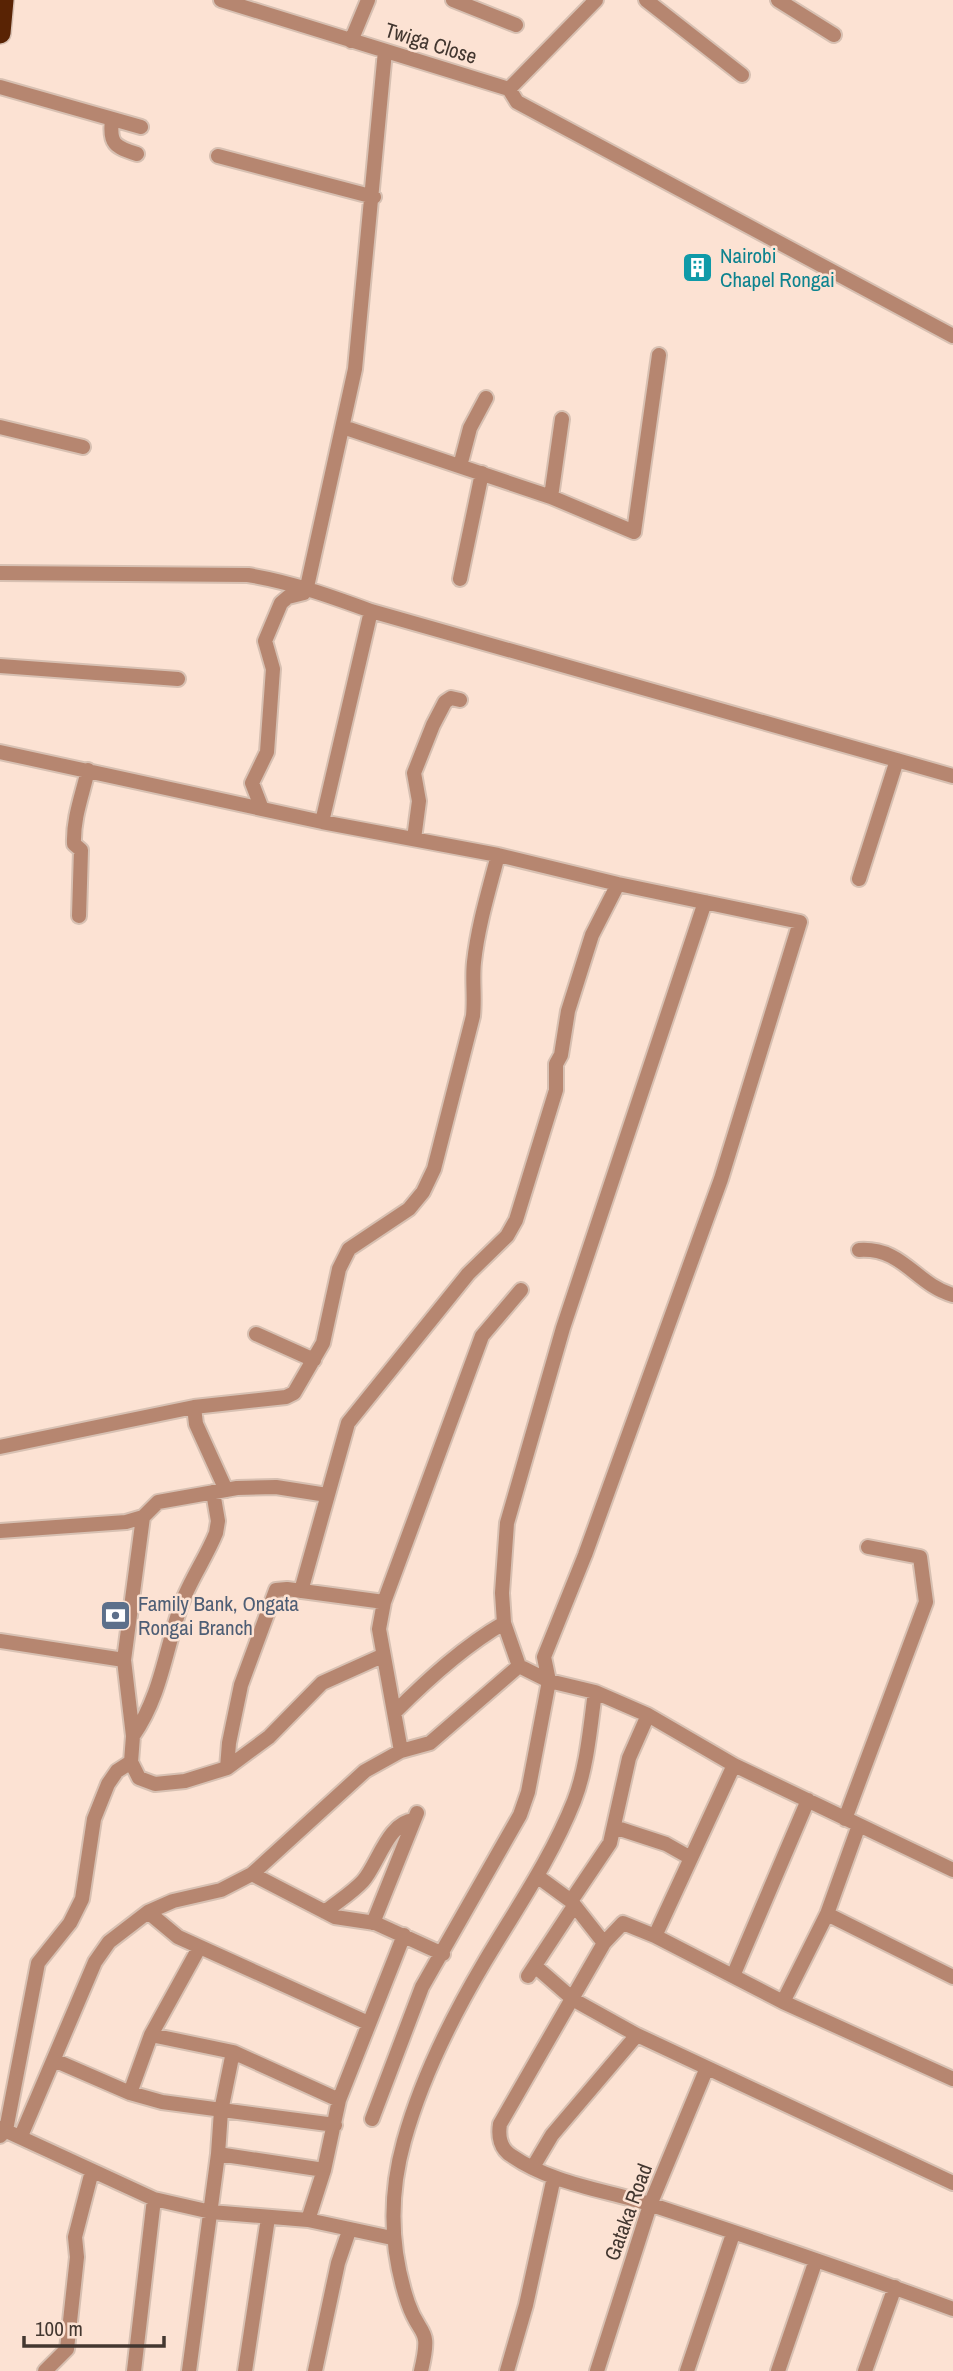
<svg xmlns="http://www.w3.org/2000/svg" width="953" height="2371" font-family="'Archivo Narrow',sans-serif">
<rect width="100%" height="100%" fill="#fce2d3"/>
<g fill="none" stroke-linecap="round" stroke-linejoin="round">
<defs>
<path id="minor" d="M221,0L509,89L596,0
M453,0L516,25
M646,0L742,75
M778,0L834,35
M351,41L368,0
M0,87L141,127
M509,89L517,102L953,336
M112,120C109,144 115,147 137,154
M218,156L374,197
M0,427L83,447
M343,427L551,497L634,532L659,355
M460,466L470,428L486,398
M551,497L562,419
M0,573L248,575C291,582 330,596 371,611L953,776
M460,579L482,473
M307,587L355,369L385,51
M0,666L178,679
M0,752L322,822L498,855L618,884L800,922L721,1179L585,1555L544,1657L549,1681L528,1792L520,1815L422,1987L372,2119
M262,809L252,783L267,752L273,669L265,641L281,603L288,597L304,593
M322,822L371,611
M414,839L419,801L414,773L433,725L445,702L451,698L460,700
M859,879L897,760
M705,902L563,1328L507,1523L502,1593L504,1623L519,1666L549,1681L595,1692L648,1715L734,1765L953,1870
M79,916L81,850L74,844C73,818 82,796 88,770
M859,1250C903,1247 915,1284 953,1295
M256,1334L314,1360
M194,1407L196,1424L226,1490
M0,1447L194,1407L286,1397L294,1393L323,1343L339,1269L349,1249L409,1209L423,1192L434,1169L473,1016C475,997 472,980 474,962C478,925 489,890 498,855
M327,1495L276,1487L237,1488L158,1502L143,1517L124,1660L133,1736L131,1762L139,1778L155,1784L185,1781L227,1768L269,1737L322,1683L382,1656
M0,1531L126,1522L143,1517
M301,1591L348,1423L468,1274L507,1236L516,1220L556,1090V1064L561,1055L568,1011L592,935L618,884
M0,1641L124,1660
M395,1712C428,1679 464,1646 504,1623
M133,1736C161,1696 165,1651 181,1605C190,1580 206,1558 216,1533L218,1521L213,1492
M401,1751L379,1629L384,1602L482,1336L521,1290
M227,1768L229,1743L241,1685L276,1590L287,1589L384,1602
M845,1819L926,1602L920,1557L868,1547
M614,1827L666,1844L689,1857
M252,1874L335,1917L375,1923L443,1954
M537,1876L571,1901L604,1943
M571,1901L610,1843L629,1758L648,1715
M148,1912L178,1937L368,2023
M325,1912C337,1902 352,1893 363,1881C378,1864 388,1822 414,1820
M827,1914L953,1977
M373,1923L417,1813
M655,1936L734,1765
M535,1966L574,2000L637,2035L953,2183
M528,1976L574,1906
M733,1976L808,1800
M783,2002L827,1914L859,1825
M151,2035L233,2052L339,2100
M54,2060L130,2093L162,2102L335,2125
M953,2079L783,2002L655,1936L623,1923L604,1943L500,2124C498,2136 500,2149 512,2156C552,2184 606,2190 652,2205C753,2238 853,2272 953,2309
M130,2093L151,2035L199,1948
M0,2128L154,2199L211,2212L308,2220L392,2238
M0,2136L6,2130L38,1963L70,1923L82,1899L94,1819L108,1784L117,1771L131,1762
M21,2136L95,1962L109,1942L148,1912L173,1901L221,1890L252,1874L365,1771L401,1751L430,1743L519,1666
M218,2154L324,2170
M533,2167L552,2135L637,2035
M308,2220L324,2170L339,2100L404,1935
M45,2371L67,2349L77,2257L75,2237L92,2171
M134,2371L154,2199
M189,2371L218,2154L221,2111L233,2052
M245,2371L268,2218
M315,2371L338,2263L349,2231
M421,2371C432,2324 420,2339 408,2303C390,2250 389,2195 404,2141C421,2080 452,2017 484,1963C516,1909 551,1859 574,1801C587,1768 590,1728 595,1692
M507,2371L526,2305L554,2177
M597,2371L650,2205L706,2070
M687,2371L733,2234
M778,2371L816,2260
M865,2371L895,2287"/>
<path id="highway" d="M0,33L3,0"/>
</defs>
<use href="#minor" stroke="#d7c0b2" stroke-width="18"/>
<use href="#highway" stroke="#d7c0b2" stroke-width="24"/>
<use href="#minor" stroke="#b68670" stroke-width="14"/>
<use href="#highway" stroke="#592304" stroke-width="21"/>
</g>
<defs>
<symbol id="building-square" viewBox="-11 -11 22 22"><rect x="-9" y="-9" width="18" height="18" rx="4" fill="#0f9aa8" stroke="#fce2d3"/><path d="M-4-6H4V6H1V3H-1V6H-4ZM-2.5-4.3h1.7v1.8h-1.7ZM.8-4.3h1.7v1.8H.8ZM-2.5-1h1.7V.8h-1.7ZM.8-1h1.7V.8H.8Z" fill="#fff"/></symbol>
<symbol id="bank-square" viewBox="-11 -11 22 22"><rect x="-9" y="-9" width="18" height="18" rx="4" fill="#5c6f8a" stroke="#fce2d3"/><path d="M-6-4H6V4H-6ZM0-2.3a2.3 2.3 0 1 0 0 4.6a2.3 2.3 0 1 0 0-4.6Z" fill="#fff"/></symbol>
</defs>
<g fill-rule="evenodd">
<use href="#building-square" x="680" y="250" width="35" height="35"/>
<use href="#bank-square" x="98" y="1598" width="35" height="35"/>
</g>
<g text-anchor="middle" dominant-baseline="central" stroke-width="5" stroke-linejoin="round" paint-order="stroke">
<g font-size="21" fill="#433730" stroke="#fce2d3">
<text transform="translate(431 43) rotate(17)">Twiga Close</text>
<text transform="translate(628 2212) rotate(-70)">Gataka Road</text>
</g>
<g font-size="21" fill="#0d838f" stroke="#fce2d3" text-anchor="start">
<text x="720" y="255">Nairobi<tspan x="720" dy="24">Chapel Rongai</tspan></text>
</g>
<g font-size="21" fill="#4e5e75" stroke="#fce2d3" text-anchor="start">
<text x="138" y="1603">Family Bank, Ongata<tspan x="138" dy="24">Rongai Branch</tspan></text>
</g>
</g>
<path d="M24 2336v10h140v-10" fill="none" stroke="#433730" stroke-width="3.5"/>
<text x="35" y="2336" font-size="21" fill="#433730" stroke="#fce2d3" stroke-width="5" paint-order="stroke">100 m</text>
</svg>
